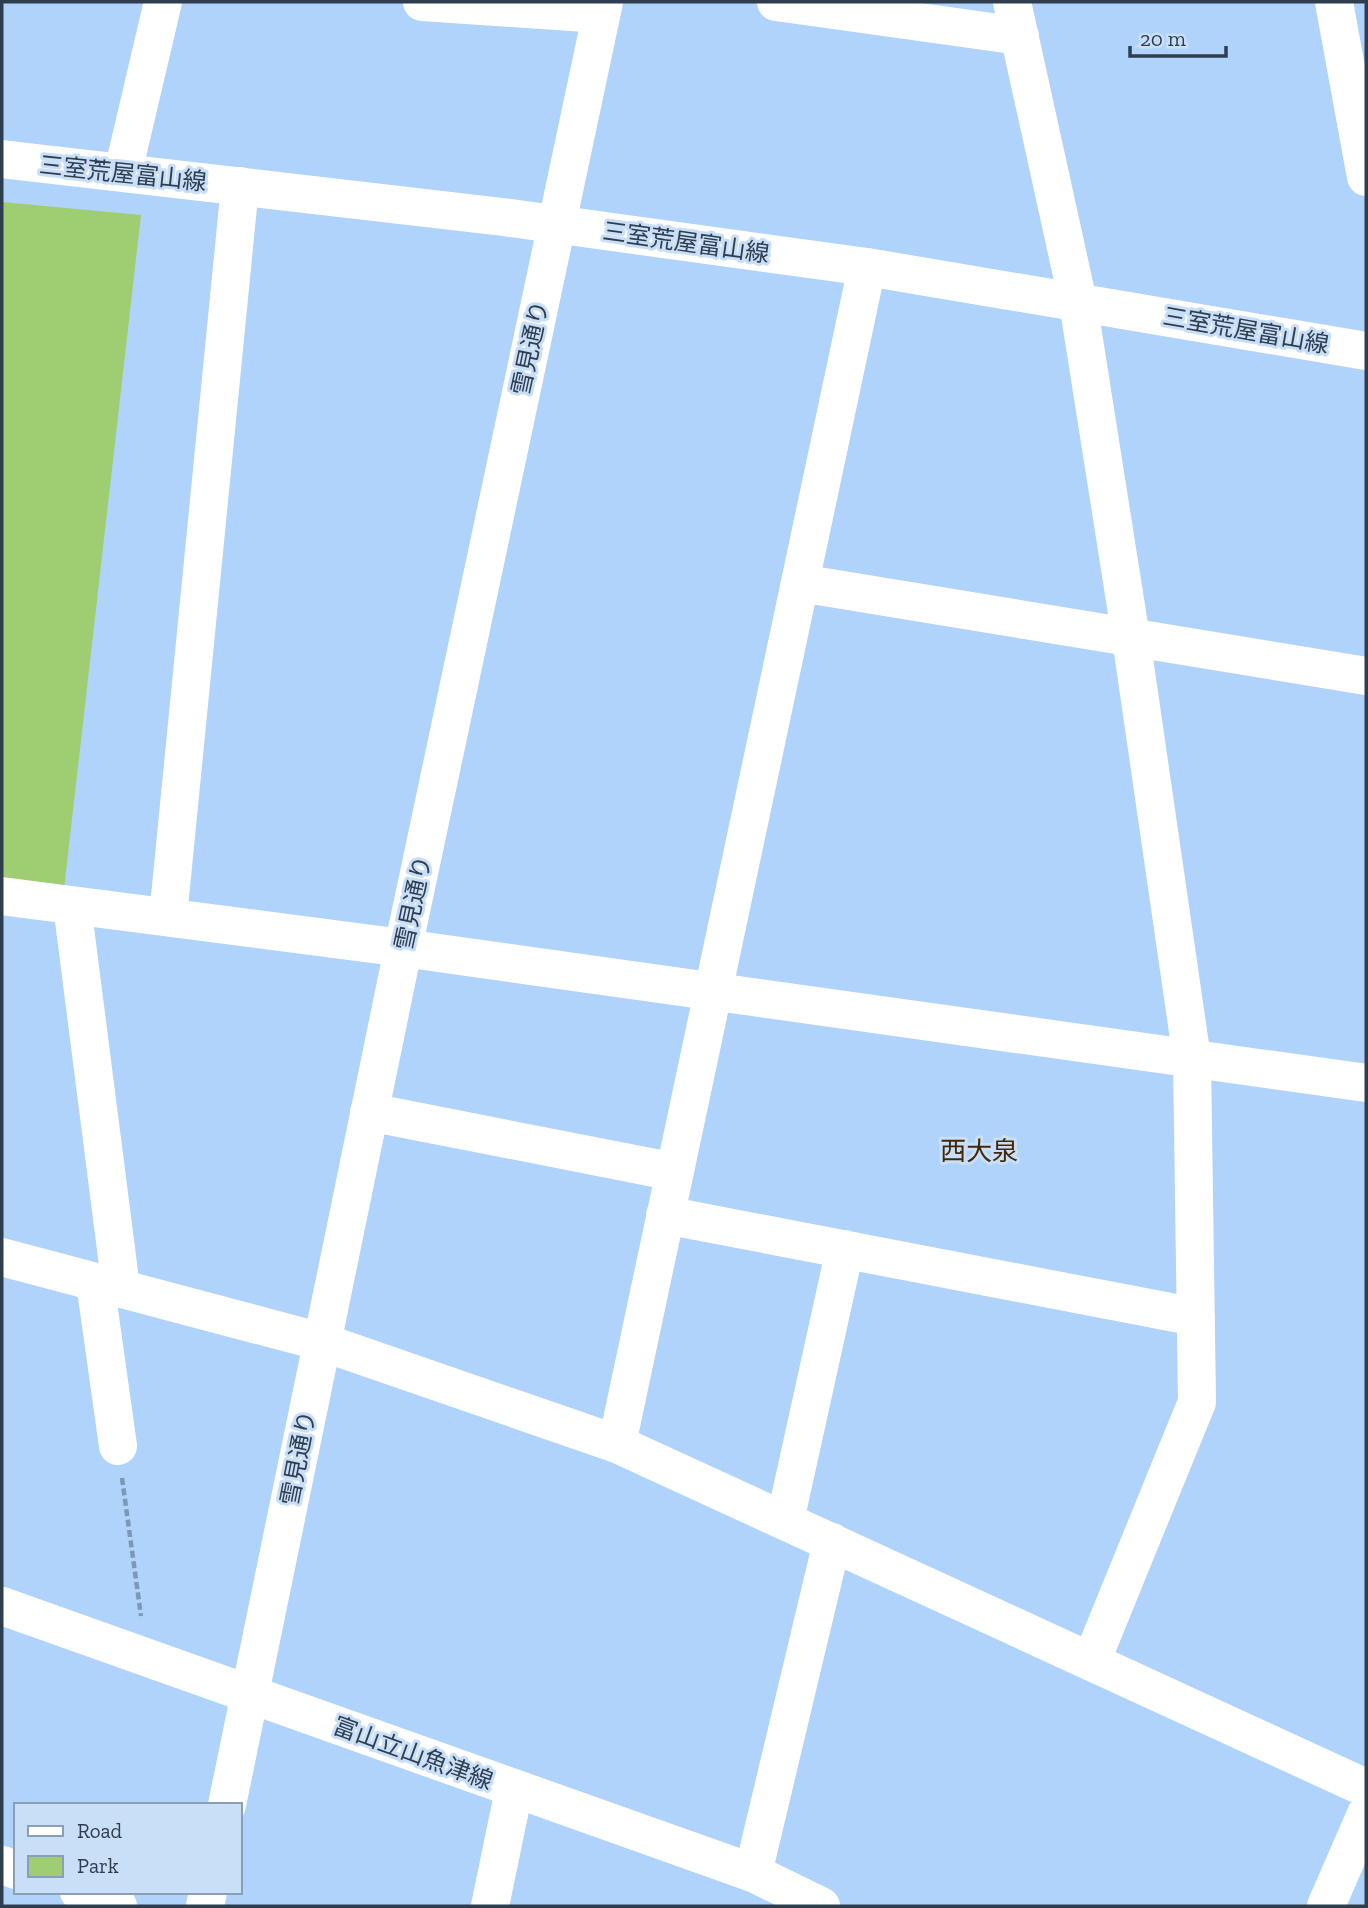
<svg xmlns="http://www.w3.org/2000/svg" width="1368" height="1908" font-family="'Zilla Slab','Noto Sans JP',serif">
<rect width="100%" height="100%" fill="#afd3fb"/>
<path fill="#9fcd71" d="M2,202L141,215L64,889L2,880Z"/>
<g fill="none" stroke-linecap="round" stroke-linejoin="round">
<path stroke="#7c98b6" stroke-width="4.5" stroke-dasharray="7 3.5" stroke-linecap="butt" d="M122,1478L141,1616"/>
<path stroke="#fff" stroke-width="38" d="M422,2L600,14
M776,2L1020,36
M1012,2L1078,302L1131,638L1192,1059L1197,1402L1091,1662
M1334,2L1366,177
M123,172L163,2
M800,583L1366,676
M2,896L403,948L1366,1083
M72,905L121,1288
M168,917L240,186
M369,1112L675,1172
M665,1215L1196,1317
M2,1257L322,1342L617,1444L1366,1788
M95,1282L118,1446
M617,1444L867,267
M785,1521L845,1249
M227,1805L408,925L604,2
M2,1865L16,1870
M753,1873L832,1542
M79,1892L118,1906
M205,1906L208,1892
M490,1906L514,1790
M1326,1906L1366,1814"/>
<path stroke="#fff" stroke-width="38" d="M2,159L503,217L867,267L1366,351
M2,1606L753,1873L821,1906"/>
</g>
<g text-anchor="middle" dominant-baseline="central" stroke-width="6" stroke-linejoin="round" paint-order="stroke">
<g font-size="24" fill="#2f3e4e" stroke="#c9dff7">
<text transform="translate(123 173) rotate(6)">三室荒屋富山線</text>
<text transform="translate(686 242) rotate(8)">三室荒屋富山線</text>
<text transform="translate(1246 330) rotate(10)">三室荒屋富山線</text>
<text transform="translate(530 348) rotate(-78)">雪見通り</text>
<text transform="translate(413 903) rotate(-78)">雪見通り</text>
<text transform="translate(298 1458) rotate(-79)">雪見通り</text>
<text transform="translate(413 1753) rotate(20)">富山立山魚津線</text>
</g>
<g font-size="26" fill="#422906" stroke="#c9dff7">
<text x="979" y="1151">西大泉</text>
</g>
</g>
<rect width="1368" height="1908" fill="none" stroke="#2f3e4e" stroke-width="7"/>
<rect x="14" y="1803" width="228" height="91" fill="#c9dff7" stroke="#8b9fb3" stroke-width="2"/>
<rect x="28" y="1826" width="35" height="10" fill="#ffffff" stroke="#8b9fb3" stroke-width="2"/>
<text x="77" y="1838" font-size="21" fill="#2f3e4e">Road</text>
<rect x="28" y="1856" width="35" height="21" fill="#9fcd71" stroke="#8b9fb3" stroke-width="2"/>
<text x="77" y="1873" font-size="21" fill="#2f3e4e">Park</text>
<path d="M1130 46v10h96v-10" fill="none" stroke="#2f3e4e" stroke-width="3.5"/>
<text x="1140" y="46" font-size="21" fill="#2f3e4e" stroke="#c9dff7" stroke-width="5" paint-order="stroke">20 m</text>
</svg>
